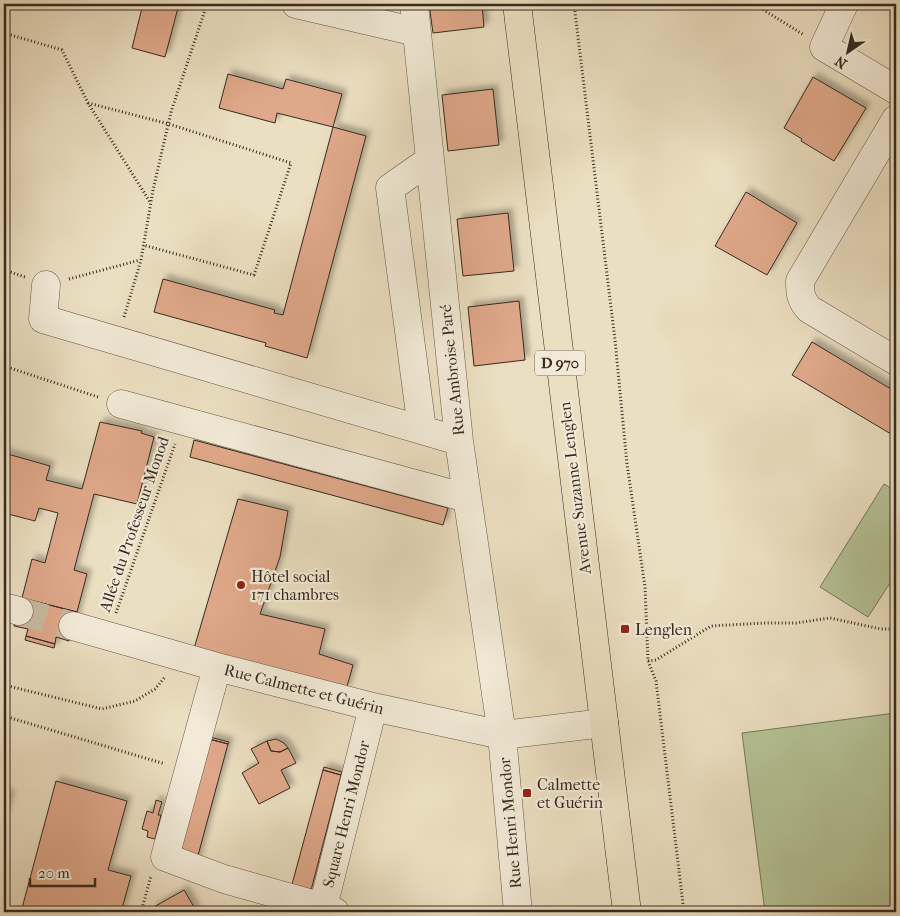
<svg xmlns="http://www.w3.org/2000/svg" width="900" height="916" font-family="'IM FELL French Canon',serif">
<defs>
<filter id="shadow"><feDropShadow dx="4.5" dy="-4.5" stdDeviation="2.5" flood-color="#0004"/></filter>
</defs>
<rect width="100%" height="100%" fill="#ebdfc1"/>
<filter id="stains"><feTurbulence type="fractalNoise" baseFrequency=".004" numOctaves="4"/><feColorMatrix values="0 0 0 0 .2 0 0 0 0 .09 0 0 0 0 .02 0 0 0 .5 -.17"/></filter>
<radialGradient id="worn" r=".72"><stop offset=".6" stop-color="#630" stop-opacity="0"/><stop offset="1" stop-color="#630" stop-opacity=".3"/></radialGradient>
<path fill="#b4c295" stroke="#76765b" d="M884,484L896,491V586L890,583L868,617L820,587Z
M895,713L896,912H765L742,733Z"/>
<path fill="#dfa88a" stroke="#372a21" filter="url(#shadow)" d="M143,4H179L165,57L132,48Z
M429,4H482L484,27L433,33Z
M228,74L283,89L286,79L342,94L333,127L277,113L275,123L219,108Z
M813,77L866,108L834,161L801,141L802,139L784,128Z
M493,89L499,145L448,151L442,95Z
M333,127L366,136L307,358L265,346L266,343L154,312L163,279L275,310L274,313L283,315Z
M746,192L797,223L767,275L715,246Z
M508,213L514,271L463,276L457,219Z
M519,301L525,360L474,366L468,307Z
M812,342L896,392V425L891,434L792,375Z
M100,422L142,431L141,433L154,437L137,504L94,494L74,570L87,574L77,612L22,598L32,559L45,563L58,513L39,508L35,521L4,513V453L50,466L46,480L82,489Z
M194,440L448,508L443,525L190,457Z
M238,499L288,511L280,557L260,614L325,629L319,654L353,665L346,690L193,652Z
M22,598L77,612L69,641L56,637L55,644L26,636L28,629L14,626Z
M26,636L55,644L54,648L25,640Z
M210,737L229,742L228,744L209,739Z
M209,739L228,744L196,863L178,857Z
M276,739L284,743L288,748L280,752L271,751L267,741Z
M267,741L271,751L280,752L288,748L296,763L281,770L290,788L259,804L242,773L259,763L251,749Z
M324,767L342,772L341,775L323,770Z
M323,770L341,775L310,894L291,888Z
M56,781L127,801L108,870L131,876L121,912H21Z
M4,793L10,795L4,819Z
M156,800L162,802L158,815H161L155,839L147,837L148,831L142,829L147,811L153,813Z
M184,890L197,912H155L152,908Z"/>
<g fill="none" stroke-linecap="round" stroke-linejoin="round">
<path stroke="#c7bba1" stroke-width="28" stroke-dasharray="28 14" stroke-linecap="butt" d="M19,611L73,626"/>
<defs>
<path id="minor" d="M296,4L417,32
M414,4L459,441L502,735L518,912
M844,4L824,47L896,90
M896,119L800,281C800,294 801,300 809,309L896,361
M46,285L43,319L459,441
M121,404L467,498
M422,429L390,188L430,160
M4,607L19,611
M73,626L217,667L373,707L502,735L604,723
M217,667L165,857L224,879L323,907L335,912
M323,907L373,707"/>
<path id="major" d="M517,4L627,912"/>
</defs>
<use href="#minor" stroke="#645749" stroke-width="29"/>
<use href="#major" stroke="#372a21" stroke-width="29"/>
<path stroke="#372a21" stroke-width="3" stroke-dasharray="1 2.5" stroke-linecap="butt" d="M574,4L615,340L627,464L645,587L648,661L656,681L684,912
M754,4L804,35
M4,33L62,50L88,103L150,202
M88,103L169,124L291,163L254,275L143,245
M4,270L25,277
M69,279L140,260
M124,317L141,260L153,190L171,112L207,4
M4,366L98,397
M116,613L175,444
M648,661L656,660L711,626L764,623H796L830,618L881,629H896
M4,685L102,709L135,701L155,689L165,677
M4,716L165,764
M141,912L151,876"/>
<use href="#minor" stroke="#f2ead7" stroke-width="28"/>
<use href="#major" stroke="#ebdfc1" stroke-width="28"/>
</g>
<g fill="#8f2418" stroke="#f2ead7" stroke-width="2">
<circle cx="241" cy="585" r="5"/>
<rect x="620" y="624" width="10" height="10" rx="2.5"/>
<rect x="522" y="788" width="10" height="10" rx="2.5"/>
</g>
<g text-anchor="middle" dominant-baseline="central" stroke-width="4.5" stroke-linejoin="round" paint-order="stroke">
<rect fill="#f2ead7" stroke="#6f6458" stroke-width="1" x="535" y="350.5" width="50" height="25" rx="4"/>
<g font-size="15" font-weight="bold" fill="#372a21">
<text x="560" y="363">D 970</text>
</g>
<g font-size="16" fill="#372a21" stroke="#f2ead7">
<text transform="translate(452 370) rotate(-96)">Rue Ambroise Paré</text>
<text transform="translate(575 488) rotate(-97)">Avenue Suzanne Lenglen</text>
<text transform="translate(134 524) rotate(-71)">Allée du Professeur Monod</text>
<text transform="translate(304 689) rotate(14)">Rue Calmette et Guérin</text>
<text transform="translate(346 814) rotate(-76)">Square Henri Mondor</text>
<text transform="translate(510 823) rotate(-95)">Rue Henri Mondor</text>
</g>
<g font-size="16" fill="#372a21" stroke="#f2ead7" text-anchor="start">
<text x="251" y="576">Hôtel social<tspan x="251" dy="18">171 chambres</tspan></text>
<text x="635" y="629">Lenglen</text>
<text x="537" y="784">Calmette<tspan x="537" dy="18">et Guérin</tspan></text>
</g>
</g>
<rect width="900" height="916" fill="none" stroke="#ebdfc1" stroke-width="20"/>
<rect x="5" y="5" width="890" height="906" fill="none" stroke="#372a21" stroke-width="2.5"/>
<rect x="10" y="10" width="880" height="896" fill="none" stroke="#372a21"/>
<g transform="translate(848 52) rotate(214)" stroke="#f2ead7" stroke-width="4" paint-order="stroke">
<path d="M0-4L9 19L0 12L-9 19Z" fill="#372a21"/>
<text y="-8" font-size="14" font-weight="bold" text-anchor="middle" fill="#372a21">N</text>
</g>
<path d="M30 878v8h65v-8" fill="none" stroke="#372a21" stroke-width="2.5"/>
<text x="38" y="878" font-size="15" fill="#372a21" stroke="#f2ead7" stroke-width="4" paint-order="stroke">20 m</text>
<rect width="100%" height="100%" filter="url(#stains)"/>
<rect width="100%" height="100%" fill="url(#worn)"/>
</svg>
